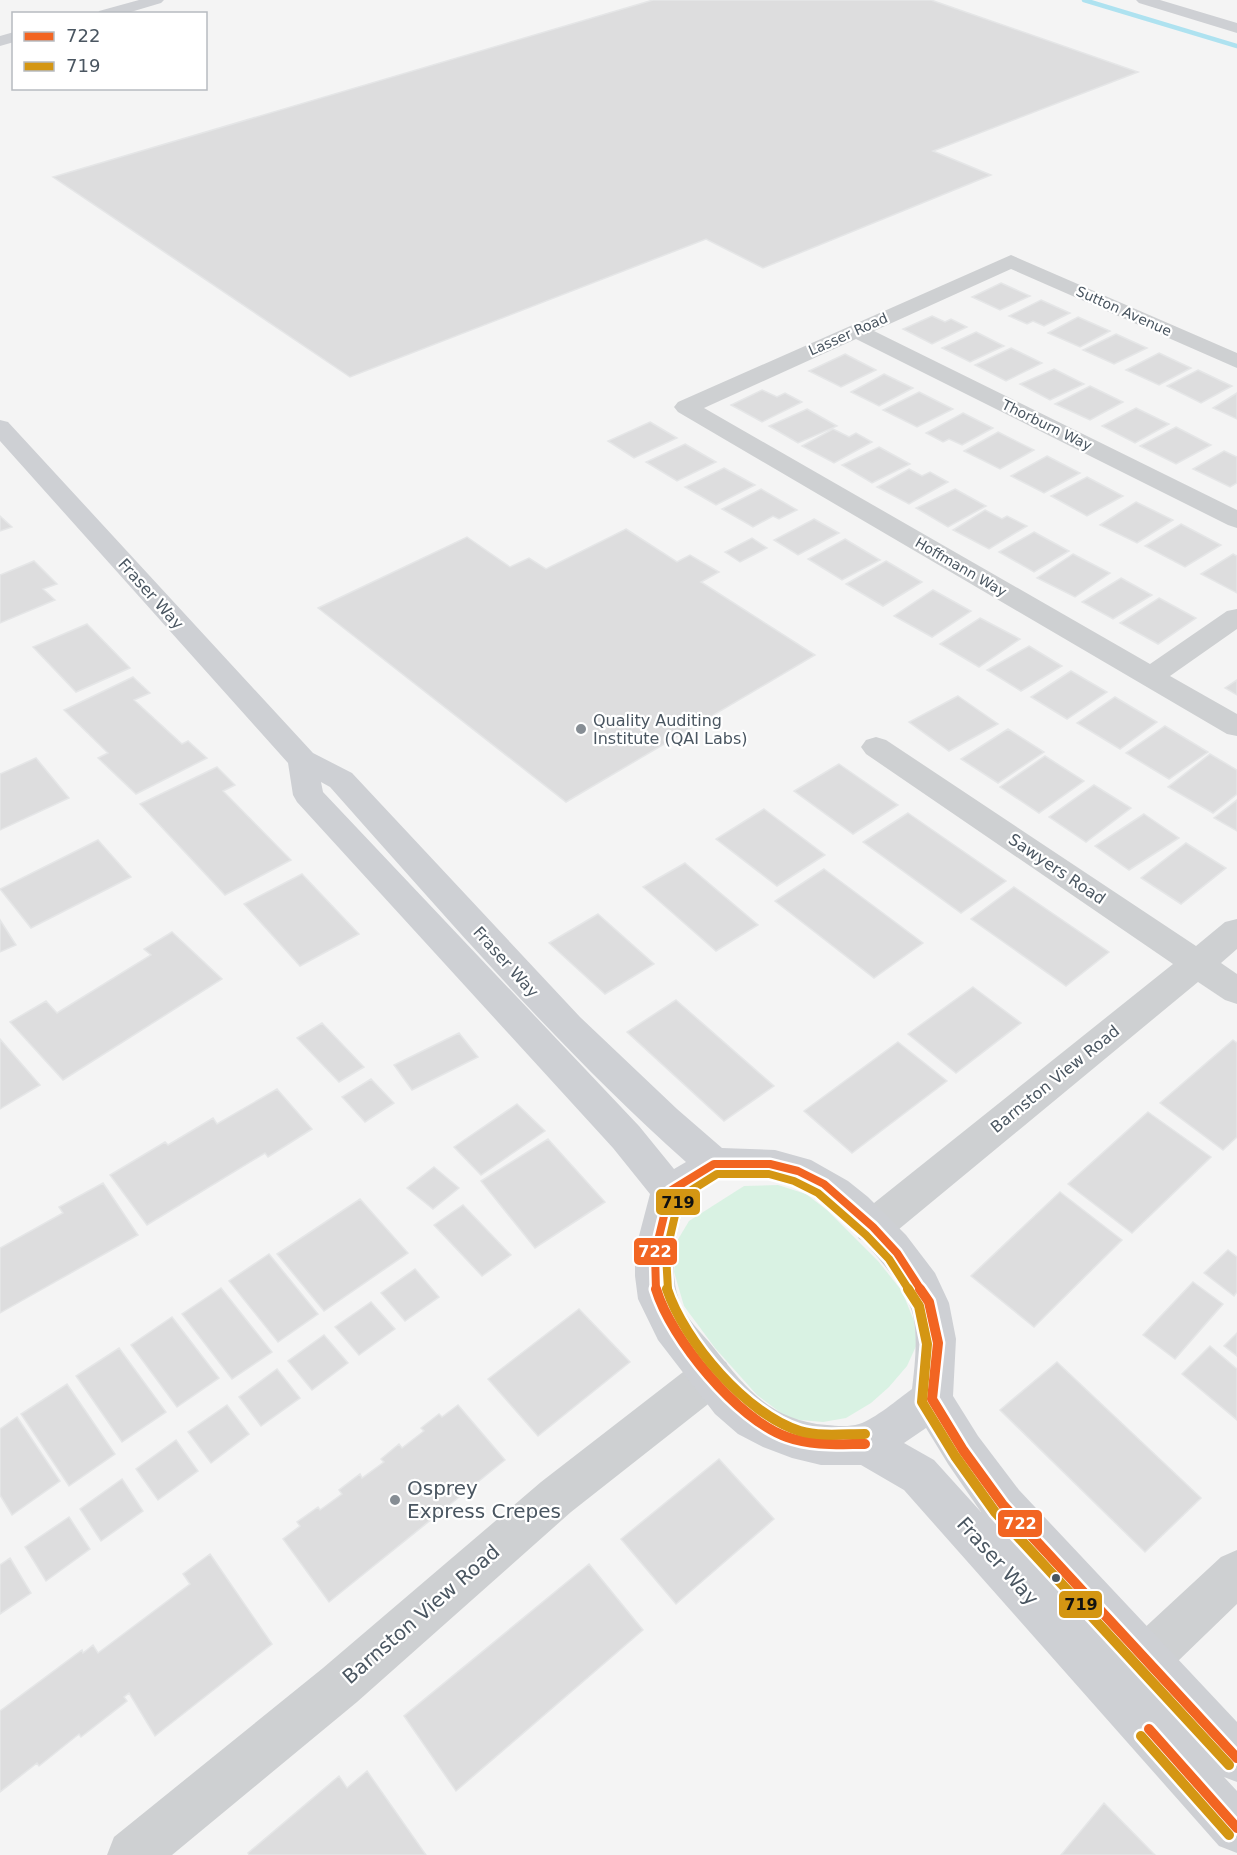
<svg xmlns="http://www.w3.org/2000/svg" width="1237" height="1855" font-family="'DejaVu Sans',sans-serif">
<rect width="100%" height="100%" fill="#f4f4f4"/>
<path fill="#d9f2e3" d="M778,1185L806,1194L827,1210L878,1261L902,1291L914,1321L917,1344L907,1366L889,1387L871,1403L846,1418L823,1422L789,1419L757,1395L715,1348L684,1306L674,1272L677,1241L689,1221L744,1186Z"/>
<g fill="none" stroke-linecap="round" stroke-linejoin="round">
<path stroke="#aee2f0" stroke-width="4.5" d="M1084,0L1237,46"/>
</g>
<path fill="#ddddde" stroke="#e5e6e7" stroke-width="1.5" d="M653,0H931L1138,72L933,151L991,175L763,268L706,239L350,377L53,177Z
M1001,283L1030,296L1000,310L972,297Z
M1041,300L1070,313L1044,326L1033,321L1027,324L1009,316Z
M932,316L945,322L951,319L967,327L932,344L903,329Z
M1078,317L1110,331L1080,347L1048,333Z
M976,332L1004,346L970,362L942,348Z
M1116,334L1147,348L1114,364L1083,350Z
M1011,348L1042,363L1006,381L975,365Z
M1159,353L1191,368L1159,385L1126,370Z
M845,354L876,370L841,387L809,371Z
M1054,369L1084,384L1050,400L1020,384Z
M1198,370L1232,386L1201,403L1167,386Z
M884,374L913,388L879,406L851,392Z
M1090,386L1123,402L1090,420L1055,404Z
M762,390L777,397L785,393L802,402L762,422L731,405Z
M919,392L953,409L917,427L883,410Z
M1237,393V419L1213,408Z
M1136,408L1169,424L1135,443L1102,426Z
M807,409L837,426L798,443L769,426Z
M963,413L993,428L962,445L949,439L943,442L926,433Z
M650,422L677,438L634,458L608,441Z
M1176,427L1211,445L1176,464L1140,446Z
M833,429L849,437L856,433L872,442L834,463L802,446Z
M998,432L1034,450L1000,469L964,451Z
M685,444L716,462L677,481L646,462Z
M879,447L910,464L872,483L842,465Z
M1224,451L1237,457V483L1230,487L1193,469Z
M1047,456L1080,473L1044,493L1011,476Z
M724,468L755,485L716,505L685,487Z
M909,469L922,476L930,472L948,482L909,504L877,487Z
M1087,477L1123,496L1087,516L1051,496Z
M761,489L797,510L779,519L773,516L753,527L722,509Z
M955,489L986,506L948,527L916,508Z
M1136,502L1173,520L1137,543L1100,525Z
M985,510L1002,519L1007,516L1027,526L989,549L953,530Z
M0,516L12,527L0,531Z
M814,519L839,533L798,555L774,540Z
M1181,524L1221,545L1185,567L1145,546Z
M626,529L677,562L690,555L719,572L701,582L815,655L566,802L318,608L467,537L510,567L529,558L546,569Z
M1034,532L1069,551L1034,572L999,552Z
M752,538L767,548L740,562L725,552Z
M845,539L880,560L842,580L808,559Z
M1073,554L1110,573L1075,597L1037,578Z
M1233,554L1237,556V593L1201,574Z
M34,561L57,584L43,589L55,600L0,623V575Z
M886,561L922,582L883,606L846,584Z
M1121,578L1152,595L1113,619L1082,602Z
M933,590L971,611L932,637L894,616Z
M1159,598L1196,618L1158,644L1120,623Z
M980,618L1020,639L979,667L940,644Z
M87,624L130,668L76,692L33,647Z
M1029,646L1062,666L1021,691L987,670Z
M1071,671L1107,692L1067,719L1031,697Z
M133,677L150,693L134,700L182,744L188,741L207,758L136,794L98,758L108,753L64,710Z
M1237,680V695L1225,688Z
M958,696L998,724L949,751L909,722Z
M1115,697L1157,722L1120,749L1077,723Z
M1165,726L1208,752L1169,779L1126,753Z
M1008,729L1044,752L998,783L961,759Z
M1210,754L1237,770V794L1213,813L1168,787Z
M1045,756L1084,781L1039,813L1000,787Z
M36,758L69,798L0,830V774Z
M839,764L898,805L853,834L794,791Z
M217,767L235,785L223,791L291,860L225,895L140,804Z
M1094,785L1131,808L1086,842L1049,817Z
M1237,800V831L1214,818Z
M764,809L825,855L777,886L716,839Z
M908,813L1006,881L961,913L863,842Z
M1144,814L1179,838L1129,870L1095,846Z
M98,840L131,877L31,928L0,889Z
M1186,843L1226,868L1181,904L1141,878Z
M685,863L758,925L716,951L643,887Z
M824,869L923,943L874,978L775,901Z
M302,874L359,934L300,966L244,904Z
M1014,887L1109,952L1066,986L971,919Z
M598,914L654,964L605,994L549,943Z
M0,920L16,945L0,952Z
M172,932L222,979L63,1080L10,1022L46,1001L57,1013L151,955L144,949Z
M973,987L1021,1023L956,1073L908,1034Z
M676,1000L774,1086L724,1121L627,1032Z
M322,1023L364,1067L339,1082L297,1038Z
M459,1033L478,1057L412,1090L394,1065Z
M0,1039L40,1085L0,1109Z
M1233,1040L1237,1043V1137L1223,1150L1160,1103Z
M898,1042L947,1081L852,1153L804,1111Z
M371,1079L394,1103L365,1122L342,1097Z
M277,1089L312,1129L268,1157L265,1153L147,1225L110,1175L165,1142L168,1145L213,1118L217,1124Z
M517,1104L545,1131L481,1175L454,1147Z
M1148,1112L1211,1157L1132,1233L1068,1184Z
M548,1139L605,1202L535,1248L481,1181Z
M434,1167L459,1188L433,1209L407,1188Z
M103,1183L138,1235L0,1313V1248L63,1213L59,1207Z
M1060,1192L1122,1240L1034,1327L971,1276Z
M360,1199L408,1253L324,1311L277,1254Z
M463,1205L511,1255L482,1276L434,1225Z
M1228,1250L1237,1257V1292L1234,1296L1204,1273Z
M269,1254L318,1314L278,1342L229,1281Z
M415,1269L439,1297L405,1321L381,1293Z
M1193,1282L1223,1304L1175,1359L1143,1335Z
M221,1288L272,1352L232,1379L182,1314Z
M371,1302L395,1329L359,1355L335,1327Z
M579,1309L630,1362L538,1436L488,1379Z
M172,1317L219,1378L177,1407L131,1345Z
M1237,1333V1356L1224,1346Z
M324,1335L348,1363L312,1390L288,1361Z
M1210,1346L1237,1369V1420L1182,1374Z
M119,1348L166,1412L122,1442L76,1376Z
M1057,1362L1201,1498L1145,1552L1000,1410Z
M277,1369L300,1398L261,1426L239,1397Z
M67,1384L115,1454L69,1486L21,1414Z
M227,1405L249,1434L211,1463L188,1432Z
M458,1405L505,1460L329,1602L283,1539L300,1526L297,1522L318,1507L320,1510L342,1494L339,1490L360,1474L362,1478L384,1462L381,1459L399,1444L402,1448L424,1431L421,1428L439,1414L442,1417Z
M17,1417L60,1481L12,1515L0,1495V1429Z
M176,1440L198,1471L158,1500L136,1469Z
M719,1459L774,1519L676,1604L621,1539Z
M122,1479L143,1511L101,1541L80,1509Z
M69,1517L90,1549L46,1581L25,1547Z
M210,1554L272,1644L155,1736L129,1693L124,1697L127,1701L81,1737L79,1734L39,1766L37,1763L0,1792V1711L82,1650L83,1653L93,1645L98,1653L190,1584L183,1574Z
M10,1558L31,1593L0,1614V1565Z
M589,1564L643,1630L456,1791L404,1716Z
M367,1771L426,1855H249L248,1853L339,1776L347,1788Z
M1104,1803L1155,1855H1061Z"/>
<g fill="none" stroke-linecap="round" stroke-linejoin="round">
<path fill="#ced0d2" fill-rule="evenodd" d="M1011,255L1237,353V368L1011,269L874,331L1237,510V528L1228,525L856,339L704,408L1150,664L1227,611L1237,609V629L1170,676L1237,714V736L1227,734L678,412L674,407L678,402Z
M876,737L886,740L1196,946L1225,922L1237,919V949L1221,963L1237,974V1004L1225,1000L1198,982L887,1239L873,1244L859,1239L854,1227L859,1215L1173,964L866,754L861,747L866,740Z
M711,1357L726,1362L732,1376L726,1390L571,1512L357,1702L172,1855H107L114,1837L323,1668L541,1482L696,1362Z
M1237,1550V1604L1147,1691L1130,1698L1113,1691L1106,1674L1113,1657L1221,1557Z"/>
<path fill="#ced0d4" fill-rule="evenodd" d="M139,0H164L161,3L124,14H98L99,11Z
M1136,0H1160L1237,23V33L1139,3Z
M14,32V42L0,46V36Z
M0,420L8,422L313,753L352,773L580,1017L677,1109L722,1148L775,1150L811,1160L848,1181L868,1197L906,1235L935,1273L949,1303L956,1339L953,1396L978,1436L1019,1490L1237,1722V1782L1224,1777L1237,1791V1853L1219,1846L904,1490L861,1465H821L792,1458L763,1447L738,1434L715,1414L658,1340L638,1299L635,1276V1251L650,1194L613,1148L297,802L293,795L288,763L0,441ZM321,782L330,787C445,916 557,1047 686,1162L674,1169L639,1126L323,792ZM720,1179C742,1178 769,1177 789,1184C828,1199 903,1274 913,1315C918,1339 915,1364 912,1389C898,1399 875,1419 859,1424C849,1427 837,1426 827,1425C770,1420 747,1389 714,1348C702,1333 685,1318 679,1300C668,1268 676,1232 686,1201ZM926,1428L948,1464L981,1512L934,1460L904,1443Z"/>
<defs>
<path id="bus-1-far1" d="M656,1290L655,1253L670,1191L714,1164H770L798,1171L824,1184L873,1227L897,1253L921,1290"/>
<path id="bus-1" d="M656,1289C671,1339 738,1420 787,1437C812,1446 839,1444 865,1444
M920,1289L929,1302L938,1343L932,1399L963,1450L1003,1505L1237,1758
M1149,1729L1237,1828"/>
<path id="bus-2-far1" d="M668,1290L666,1254L679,1198L717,1174H769L794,1181L818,1193L866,1235L889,1259L909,1290"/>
<path id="bus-2" d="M667,1289C684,1341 747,1415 800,1431C821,1437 844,1434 865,1434
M908,1289L919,1306L927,1344L922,1402L955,1456L995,1512L1229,1765
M1141,1736L1229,1835"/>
</defs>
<use href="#bus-1-far1" stroke="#fff" stroke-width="13"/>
<use href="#bus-1" stroke="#fff" stroke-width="15"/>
<use href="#bus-2-far1" stroke="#fff" stroke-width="13"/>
<use href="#bus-2" stroke="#fff" stroke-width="15"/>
<use href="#bus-1-far1" stroke="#f26522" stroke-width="8"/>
<use href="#bus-1" stroke="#f26522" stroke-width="10"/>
<use href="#bus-2-far1" stroke="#d49613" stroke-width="8"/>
<use href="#bus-2" stroke="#d49613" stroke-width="10"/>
</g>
<g fill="#868d94" stroke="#fff" stroke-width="2">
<circle cx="581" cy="729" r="6"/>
<circle cx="395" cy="1500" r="6"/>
</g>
<circle fill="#4a5661" stroke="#fff" stroke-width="2" cx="1056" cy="1578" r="5"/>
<g text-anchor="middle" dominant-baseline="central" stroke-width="4.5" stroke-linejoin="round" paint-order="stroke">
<g font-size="14" fill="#4a5661" stroke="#fff">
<text transform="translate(1124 311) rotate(24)">Sutton Avenue</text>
<text transform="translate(848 334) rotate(-24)">Lasser Road</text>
<text transform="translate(1047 425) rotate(26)">Thorburn Way</text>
<text transform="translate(961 567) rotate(30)">Hoffmann Way</text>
</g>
<g font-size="16" fill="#4a5661" stroke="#fff">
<text transform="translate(151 594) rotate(48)">Fraser Way</text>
<text transform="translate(1057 869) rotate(34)">Sawyers Road</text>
<text transform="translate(506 962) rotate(48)">Fraser Way</text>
<text transform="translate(1055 1079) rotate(-39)">Barnston View Road</text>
</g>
<g font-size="16" fill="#4a5661" stroke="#fff" text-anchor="start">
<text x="593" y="720">Quality Auditing<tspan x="593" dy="18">Institute (QAI Labs)</tspan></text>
</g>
<g font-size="20" fill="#4a5661" stroke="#fff" text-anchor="start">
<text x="407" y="1488">Osprey<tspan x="407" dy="23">Express Crepes</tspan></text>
</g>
<g font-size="20" fill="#4a5661" stroke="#fff">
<text transform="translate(998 1561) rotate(48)">Fraser Way</text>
<text transform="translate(421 1614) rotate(-41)">Barnston View Road</text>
</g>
</g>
<g stroke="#fff" stroke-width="2">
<rect x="655" y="1188" width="46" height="28" rx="6" fill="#d49613"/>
<rect x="633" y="1237" width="45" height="29" rx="6" fill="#f26522"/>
<rect x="997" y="1509" width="46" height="29" rx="6" fill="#f26522"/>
<rect x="1058" y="1590" width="45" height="29" rx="6" fill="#d49613"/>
</g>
<g font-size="16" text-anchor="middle" font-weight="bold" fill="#fff">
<text x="655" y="1257">722</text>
<text x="1020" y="1529">722</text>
</g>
<g font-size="16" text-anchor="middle" font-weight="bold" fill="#111">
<text x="678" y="1208">719</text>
<text x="1081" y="1610">719</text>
</g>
<rect x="12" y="12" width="195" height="78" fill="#ffffff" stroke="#b7bbc0" stroke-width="1.5"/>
<rect x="24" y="32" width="30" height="9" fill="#f26522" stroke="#b7bbc0" stroke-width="1.5"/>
<text x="66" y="42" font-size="18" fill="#4a5661">722</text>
<rect x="24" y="62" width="30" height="9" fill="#d49613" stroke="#b7bbc0" stroke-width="1.5"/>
<text x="66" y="72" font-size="18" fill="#4a5661">719</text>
</svg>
